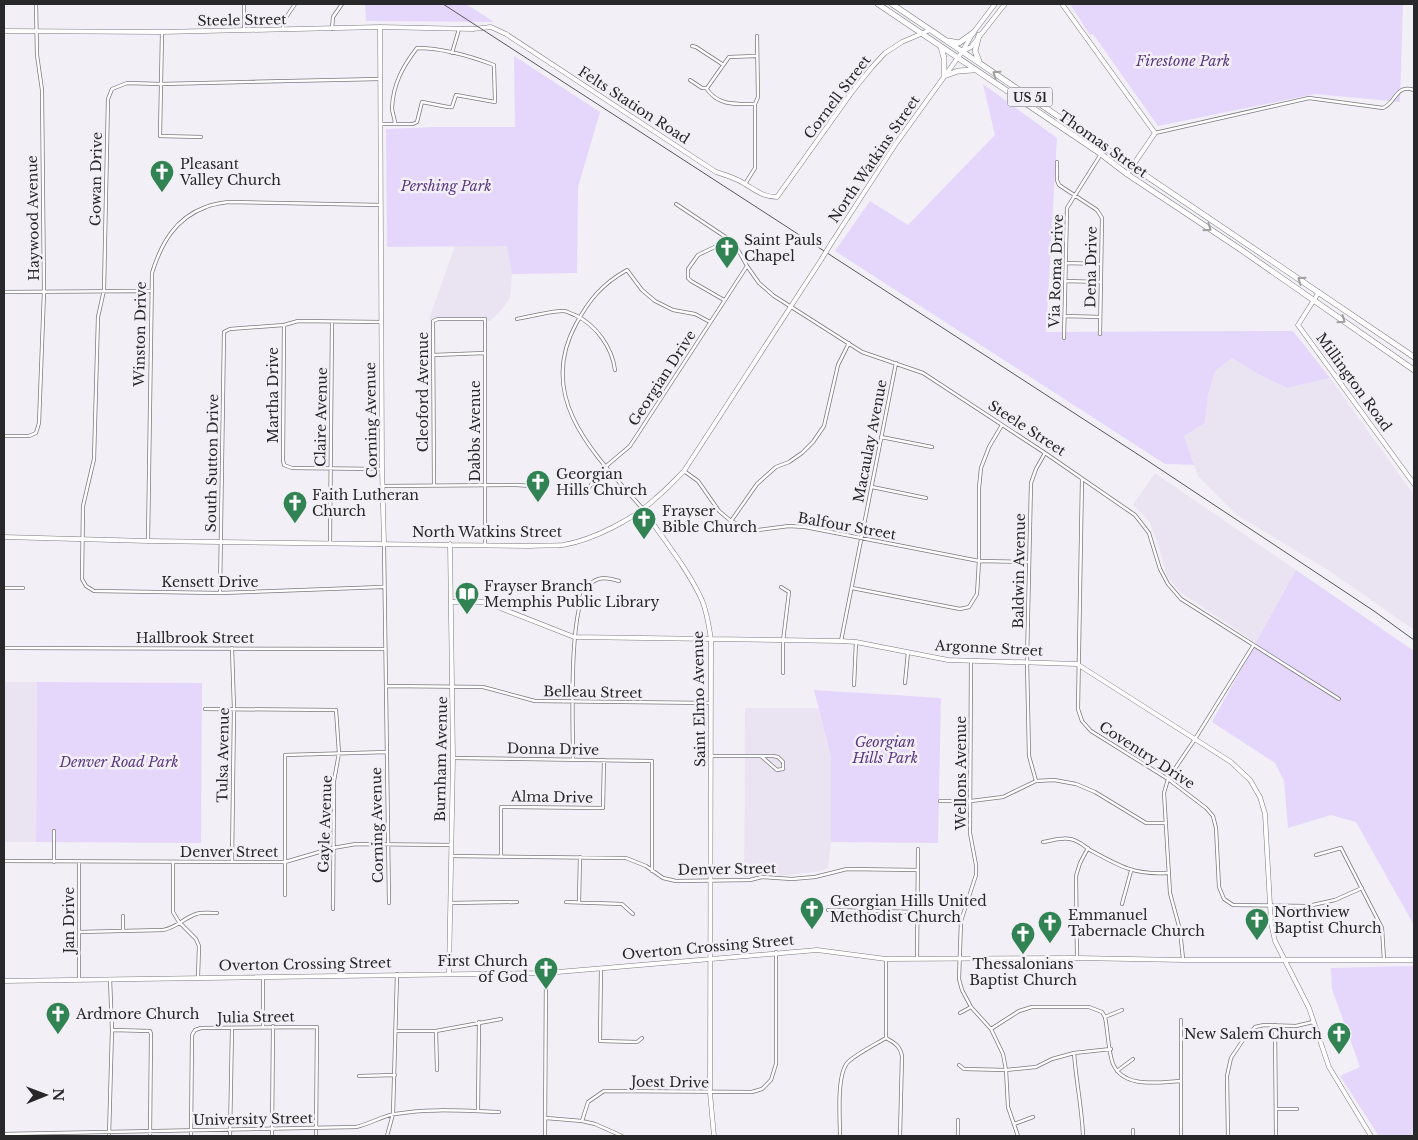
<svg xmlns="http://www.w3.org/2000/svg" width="1418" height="1140" font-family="'Libre Baskerville',serif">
<rect width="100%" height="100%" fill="#f2f0f6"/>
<path fill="#eae4f2" d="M455,246H508L512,274L510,298L502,309L490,321L429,319Z
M1232,358L1258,374L1287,388L1330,378L1414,495V630L1331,572L1237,515L1198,476L1184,436L1205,423L1208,395L1215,371Z
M1155,473L1296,570L1256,643L1180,592L1167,576L1158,544L1149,521L1133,505Z
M4,682H37L36,842H4Z
M745,708H818L831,757V842L828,868L821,871L789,875L744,877Z"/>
<path fill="#e5d6fb" d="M365,4H466L494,22L366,21Z
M1070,4H1403L1400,102L1315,94L1158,126L1093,34L1090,35Z
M514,56L600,112L578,187L577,273L512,274L507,246L387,247L386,129L436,127H515Z
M983,84L1057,138L1046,332L1293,331L1330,378L1287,388L1258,374L1232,358L1215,371L1208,395L1205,423L1184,436L1194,465L1165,464L835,251L870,201L908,225L995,135Z
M1296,570L1414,651V925L1356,822L1331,815L1288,828L1284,781L1275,763L1212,722Z
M37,682L202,683L201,843L36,842Z
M814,690L941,698L938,843L831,842V757Z
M1414,966V1136H1379L1340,1076L1360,1067L1332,989L1331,968Z"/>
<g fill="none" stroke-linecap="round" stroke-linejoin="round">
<defs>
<path id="street" d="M244,4V30
M283,29V22L295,4
M332,29L333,17L342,4
M162,32L160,136L201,137
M692,46L696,47L722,64
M452,53L459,29
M379,79L161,84L127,83L112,89L108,99L104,290L98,317L94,459L83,506L82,579L86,586L94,591L220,593L383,587
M690,80L702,88H706C718,106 735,104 755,104
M707,88L729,57L756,56
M380,124H413L417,122L422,102L448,107H452L456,95L495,102L494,65C470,56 443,48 417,48C403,66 393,84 392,108C392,113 395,118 395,124
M1155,133L1309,98L1383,108C1397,102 1395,84 1414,90
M1057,162V180L1059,185L1097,210L1102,218L1100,334
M745,184L755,168V104L758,97L757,36
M676,204L727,238L737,248L747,266L759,283L774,296L862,352L923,373L1045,453L1135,515L1149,533L1160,569L1168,584L1181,599L1339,699
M1066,263L1100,264
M1065,281L1101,282
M4,292L150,291
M724,300L691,281L688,278V269L698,255L721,244L727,238
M1065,316L1100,317
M517,319C526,317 556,310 564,311C567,311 571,314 575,315C596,325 612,347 615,370
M284,325L283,460L284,465L292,468L382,469
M1064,338L1067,208L1101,154
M433,355L485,353
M4,436H29L36,433L39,423L44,292L42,90L37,55L36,4
M881,437L932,447
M684,471L698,481L719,511L731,521L744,527L758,530L789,526L805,527L979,561L1029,562
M1082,479L1078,709L1082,721L1091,731L1168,779L1206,808L1213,816L1216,828L1219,887L1224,899L1233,905L1308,906L1335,900L1362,888
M434,485L433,321L438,319H485V544
M383,486L516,485L532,486
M872,487L926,498
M585,492L591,485L598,473L630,446L747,266
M643,509C596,456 535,399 576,324C589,300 602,284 627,270L642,290L655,301L673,310L695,314L710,322
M731,521L757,484L776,467L789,462L802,453L813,442L824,426L838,365L849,343
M148,541L152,273C161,244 175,218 206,207C213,204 222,203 229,202L381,205
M330,542L332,322
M384,545L389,903
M781,587L789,592L783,641V673
M4,588H23
M852,588L960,609L969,607L977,594L979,561V488L981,468L989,447L1002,425
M220,593L224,332L230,329L284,325L298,321L382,322
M841,641L896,363
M4,648L385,649
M971,661L970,833L976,865V875L961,921L959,979L962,990L971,1007L991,1029L1003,1054L1006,1070L1008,1107L1018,1136
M905,683L908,652
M854,685L856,642
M386,686L483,687L535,701L710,703
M205,709L336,710L339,753L334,781L333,909
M711,756H773L778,757L783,762V769L777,770L761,756
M453,758L652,761V871
M573,759C573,725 568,609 588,586C597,576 607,577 619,581
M1036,781L1029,756L1027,661L1031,483L1036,469L1045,453
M940,801H971L1003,797L1036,781L1054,780L1076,784L1095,792L1146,823H1165
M54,831V862
M1043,842C1051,841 1062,837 1070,839C1078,840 1084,846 1090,850C1119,866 1134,875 1167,873
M1316,855L1341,848L1382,928L1384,960
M451,856L626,858L646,866L663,878L676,881L750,880L762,877L792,879L815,877L847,869L918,870
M501,856V807L603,808L604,760
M4,861L285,862L333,848L356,844L451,845
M173,862V912L179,922L196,939L199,946L198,977
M232,862L234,709L232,648
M285,895V755L387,752
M566,902L622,904L633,914
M579,902L580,857
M450,903L517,902
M1122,904L1131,871
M828,910L917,912
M123,930V916
M79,932L163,930C176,928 184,918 196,914C202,912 211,913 217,913
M1077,958L1076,876L1080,863L1088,848
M886,959V1038C895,1043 900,1046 902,1056L900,1136
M917,959L918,849
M1183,959L1180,930L1170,893L1164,793L1168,779L1195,739L1253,646
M601,968L600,1041L637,1042L642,1038
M79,979V862
M960,1013L971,1007
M1105,1017L1122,1010
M1275,1025L1276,1136
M263,1026V977
M991,1029L1019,1011L1032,1007H1089L1102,1012L1105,1017C1108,1031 1108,1051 1113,1064C1124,1089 1159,1082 1181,1081
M112,1030L150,1031L151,1034L150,1136
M396,1031H436L501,1019
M436,1031L437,1070
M1074,1053C1076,1081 1082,1108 1083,1136
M959,1065L964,1069L1006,1070L1036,1067L1052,1059L1074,1053L1111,1049
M1117,1071L1133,1059
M359,1076L395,1075
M1276,1109H1297
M478,1111L479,1022
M546,1118L582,1121L595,1124L622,1136
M958,1120V1136
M582,1121L588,1102L604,1091L752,1092L762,1089L771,1080L776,1064V952
M1014,1124L1033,1117
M1133,1130V1136
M4,1134L356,1127C370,1124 382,1116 395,1114C429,1108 465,1111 499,1112
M109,1136L112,1030L110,979
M191,1136L192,1035L195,1030L201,1028L317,1027L316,1136
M230,1136L232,1028
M272,1136L273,1026
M387,1136L393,1114L397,974
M545,1136L546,973
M840,1136C840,1118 836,1072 849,1061C860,1052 874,1045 886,1038
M1181,1136V1020
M1228,1136L1227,1076L1231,1058L1243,1040L1255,1027L1264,1025L1296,1026L1313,1022"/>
<path id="secondary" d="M1062,4L1155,133L1127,174
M380,27L382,469L384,543
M4,31L162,32L380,27L473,29L491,27L506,34L716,172C726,175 736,178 745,184C757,191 763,197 777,197L852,92L872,67L885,53L902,42L930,30
M962,52L971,47L1005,4
M832,242L897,142L962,52L973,33L995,4
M1319,292L1298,325L1414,484
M643,509C662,538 686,566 701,598C707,611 709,626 711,640L710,1093L714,1136
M4,537L148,541L531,546C541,545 553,546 563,545C593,540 634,519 656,498C666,490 675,480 684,471L821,260
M452,602H485L574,637L841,641L856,642L948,660L1077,664L1231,762L1250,780L1260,797L1265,814L1271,923L1275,941L1309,1008L1329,1067L1371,1136
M449,973L453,758L450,544
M4,981L546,973L817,950L886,959L1077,958L1183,960H1414"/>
<path id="highway" d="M878,4L1101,154L1127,174L1240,249L1414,370
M892,4L1414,357
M949,41L959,43L973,33
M941,47L944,58V76L958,71L973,70
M979,61L975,51L979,35"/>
</defs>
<use href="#street" stroke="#7b797e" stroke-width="4"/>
<use href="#secondary" stroke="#7b797e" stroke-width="5"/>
<use href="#highway" stroke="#7b797e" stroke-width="6"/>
<use href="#street" stroke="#fff" stroke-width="2.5"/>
<use href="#secondary" stroke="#fff" stroke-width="4"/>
<use href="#highway" stroke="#fff" stroke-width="5"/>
<path stroke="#59585b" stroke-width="1" d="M443,4L1145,459L1374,611L1414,640"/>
<defs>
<path id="secondary-bridge" d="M821,260L832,242"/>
</defs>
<use href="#secondary-bridge" stroke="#7b797e" stroke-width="5" stroke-linecap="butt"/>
<use href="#secondary-bridge" stroke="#fff" stroke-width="4"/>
</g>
<defs><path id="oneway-chevron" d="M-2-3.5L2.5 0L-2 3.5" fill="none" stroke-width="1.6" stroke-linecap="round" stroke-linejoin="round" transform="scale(1.25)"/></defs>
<g stroke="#9e9e9f">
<use href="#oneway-chevron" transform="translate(996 74) rotate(-146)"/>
<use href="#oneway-chevron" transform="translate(1208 228) rotate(34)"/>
<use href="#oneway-chevron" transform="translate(1301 280) rotate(-146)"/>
<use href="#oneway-chevron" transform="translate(1342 320) rotate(35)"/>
</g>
<defs>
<symbol id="church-pin" viewBox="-11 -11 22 30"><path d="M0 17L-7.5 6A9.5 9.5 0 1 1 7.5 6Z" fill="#328354" stroke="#f2f0f6"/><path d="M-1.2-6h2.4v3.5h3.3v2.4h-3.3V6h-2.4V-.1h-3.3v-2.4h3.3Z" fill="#fff"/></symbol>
<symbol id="library-pin" viewBox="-11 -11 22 30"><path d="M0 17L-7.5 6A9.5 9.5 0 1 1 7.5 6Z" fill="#328354" stroke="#f2f0f6"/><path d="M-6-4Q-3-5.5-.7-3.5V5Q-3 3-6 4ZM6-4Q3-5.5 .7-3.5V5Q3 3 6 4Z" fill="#fff"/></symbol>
</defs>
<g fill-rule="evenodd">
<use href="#church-pin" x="148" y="158" width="28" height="38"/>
<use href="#church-pin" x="713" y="234" width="28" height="38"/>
<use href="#church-pin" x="524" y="468" width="28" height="38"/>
<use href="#church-pin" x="281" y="489" width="28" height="38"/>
<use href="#church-pin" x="630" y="505" width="28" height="38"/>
<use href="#library-pin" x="453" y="580" width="28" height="38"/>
<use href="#church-pin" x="798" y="895" width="28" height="38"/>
<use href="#church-pin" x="1243" y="906" width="28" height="38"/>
<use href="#church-pin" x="1036" y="909" width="28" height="38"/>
<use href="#church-pin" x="1009" y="920" width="28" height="38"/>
<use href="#church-pin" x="532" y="955" width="28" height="38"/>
<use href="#church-pin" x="44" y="1000" width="28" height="38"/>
<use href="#church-pin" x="1325" y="1020" width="28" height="38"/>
</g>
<g text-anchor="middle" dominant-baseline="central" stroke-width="5" stroke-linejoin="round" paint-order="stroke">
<rect fill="#f2f0f6" stroke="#656366" stroke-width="1" x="1007.5" y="87.5" width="45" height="19" rx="4"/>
<g font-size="12" font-weight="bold" fill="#282729">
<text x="1030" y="97">US 51</text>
</g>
<g font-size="14" fill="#282729" stroke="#f2f0f6">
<text transform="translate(242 20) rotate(-1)">Steele Street</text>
<text transform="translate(837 97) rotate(-53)">Cornell Street</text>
<text transform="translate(634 105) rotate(33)">Felts Station Road</text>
<text transform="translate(1103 144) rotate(35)">Thomas Street</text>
<text transform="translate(874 159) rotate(-56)">North Watkins Street</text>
<text transform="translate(96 179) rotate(-89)">Gowan Drive</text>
<text transform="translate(33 218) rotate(-91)">Haywood Avenue</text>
<text transform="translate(1091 267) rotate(-89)">Dena Drive</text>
<text transform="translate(1056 271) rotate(-88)">Via Roma Drive</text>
<text transform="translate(140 334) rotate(-89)">Winston Drive</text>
<text transform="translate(662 378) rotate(-57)">Georgian Drive</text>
<text transform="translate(1354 382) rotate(54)">Millington Road</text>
<text transform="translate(423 392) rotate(-90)">Cleoford Avenue</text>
<text transform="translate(273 395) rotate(-90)">Martha Drive</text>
<text transform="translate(321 417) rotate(-89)">Claire Avenue</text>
<text transform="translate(371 420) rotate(-91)">Corning Avenue</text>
<text transform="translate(1027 428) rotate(33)">Steele Street</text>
<text transform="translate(475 431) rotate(-90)">Dabbs Avenue</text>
<text transform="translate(870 441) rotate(-79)">Macaulay Avenue</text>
<text transform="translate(212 463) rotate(-89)">South Sutton Drive</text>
<text transform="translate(847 526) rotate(10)">Balfour Street</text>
<text x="487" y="532">North Watkins Street</text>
<text transform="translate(1019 571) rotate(-89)">Baldwin Avenue</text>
<text x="210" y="582">Kensett Drive</text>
<text x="195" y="638">Hallbrook Street</text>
<text transform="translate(989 648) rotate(3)">Argonne Street</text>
<text transform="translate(593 692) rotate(1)">Belleau Street</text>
<text transform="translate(699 699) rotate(-91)">Saint Elmo Avenue</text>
<text transform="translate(553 749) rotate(1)">Donna Drive</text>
<text transform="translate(223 755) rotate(-89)">Tulsa Avenue</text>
<text transform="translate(1147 755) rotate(33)">Coventry Drive</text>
<text transform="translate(441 759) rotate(-89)">Burnham Avenue</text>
<text transform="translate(961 773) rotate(-90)">Wellons Avenue</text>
<text transform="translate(552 797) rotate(1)">Alma Drive</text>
<text transform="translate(325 824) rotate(-88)">Gayle Avenue</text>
<text transform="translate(377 825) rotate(-91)">Corning Avenue</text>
<text x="229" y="852">Denver Street</text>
<text transform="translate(727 869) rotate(-1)">Denver Street</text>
<text transform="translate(69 920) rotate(-90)">Jan Drive</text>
<text transform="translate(708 947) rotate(-5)">Overton Crossing Street</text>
<text transform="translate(305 964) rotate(-1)">Overton Crossing Street</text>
<text transform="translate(256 1017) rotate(-1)">Julia Street</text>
<text transform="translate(670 1082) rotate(1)">Joest Drive</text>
<text transform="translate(253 1119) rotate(-1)">University Street</text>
</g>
<g font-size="14" font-style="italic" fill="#5d3983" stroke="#f2f0f6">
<text x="1183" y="61">Firestone Park</text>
<text x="446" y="186">Pershing Park</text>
<text x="885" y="742">Georgian<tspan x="885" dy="16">Hills Park</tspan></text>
<text x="119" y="762">Denver Road Park</text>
</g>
<g font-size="14" fill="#282729" stroke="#f2f0f6" text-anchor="start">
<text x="180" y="164">Pleasant<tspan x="180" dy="16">Valley Church</tspan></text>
<text x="744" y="240">Saint Pauls<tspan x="744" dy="16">Chapel</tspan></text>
<text x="556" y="474">Georgian<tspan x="556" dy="16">Hills Church</tspan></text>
<text x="312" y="495">Faith Lutheran<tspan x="312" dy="16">Church</tspan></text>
<text x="662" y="511">Frayser<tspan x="662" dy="16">Bible Church</tspan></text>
<text x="484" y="586">Frayser Branch<tspan x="484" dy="16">Memphis Public Library</tspan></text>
<text x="830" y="901">Georgian Hills United<tspan x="830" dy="16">Methodist Church</tspan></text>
<text x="1274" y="912">Northview<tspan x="1274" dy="16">Baptist Church</tspan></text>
<text x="1068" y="915">Emmanuel<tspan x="1068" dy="16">Tabernacle Church</tspan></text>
<text x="528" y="961" text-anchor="end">First Church<tspan x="528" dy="16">of God</tspan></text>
<text x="1023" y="964" text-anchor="middle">Thessalonians<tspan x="1023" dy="16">Baptist Church</tspan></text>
<text x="76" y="1014">Ardmore Church</text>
<text x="1322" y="1034" text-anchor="end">New Salem Church</text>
</g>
</g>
<rect width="1418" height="1140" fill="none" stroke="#282729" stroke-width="10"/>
<g transform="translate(45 1095) rotate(89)" stroke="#f2f0f6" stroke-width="4" paint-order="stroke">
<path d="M0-4L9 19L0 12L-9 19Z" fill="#282729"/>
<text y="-8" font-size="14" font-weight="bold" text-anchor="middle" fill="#282729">N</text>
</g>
</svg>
